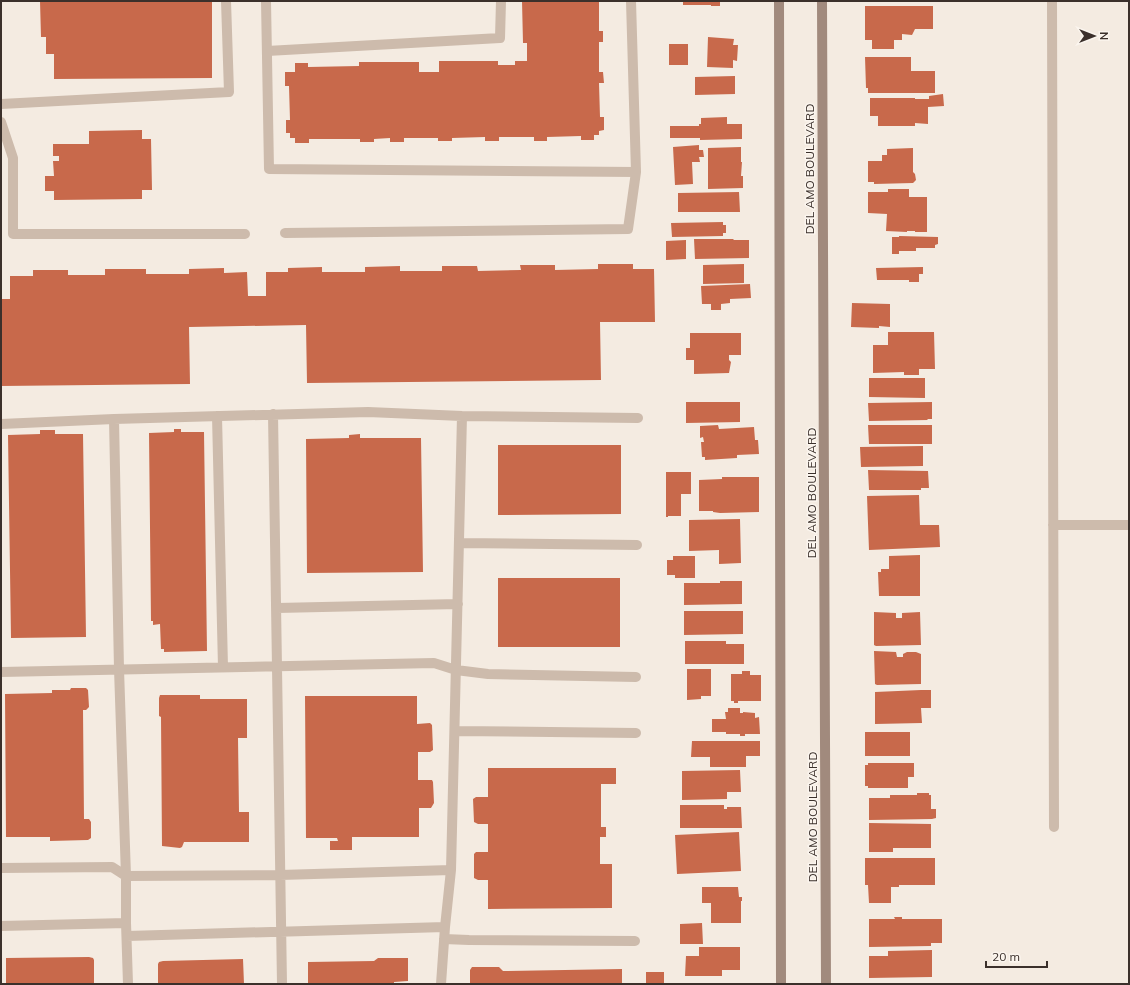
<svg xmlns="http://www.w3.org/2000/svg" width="1130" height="985" font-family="Mulish,sans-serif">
<rect width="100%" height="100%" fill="#f4ebe1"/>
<path fill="#c8694b" d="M40,1H212V78L54,79V54H46V37H41Z
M522,1H599V31H603V42H599V72H603L604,83H599L600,117H604V130L599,131V135H594V140H581V136L547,137V141H534V137H499V141H485V137L452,138V141H438V138H404V142H390V138L374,139V142H360V139H309V143H295V138H290V133H286V120H290L289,86H285V72H295V63H308V67L359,66V62H419V72H439V61H498V65H515V61H527V43H523Z
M683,1H720V6H711V5H683Z
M865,6H933V29H915L912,35L902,34V40H894V49H872V40H865Z
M708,37L734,39L733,45H738L737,61L733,60V68L707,67Z
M669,44H688V65H669Z
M865,57H911V71H935V93H868V88H866Z
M735,76V94L695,95V77Z
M943,94L944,106L928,107V124L915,123V126H878V116H870V98H915V99H929V96Z
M727,117V124H742V139L700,140V138H670V126H699V124H701V118Z
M142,130V139H151L152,190H142V199L54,200V191H45V176H54L53,161H59V156H53V144H89V131Z
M699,145V150H703L704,157H699L700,162H692L693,184L675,185L673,147Z
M741,147V162H742L741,176H743V188L708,189V148Z
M913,148V172L915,174L916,180L913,183L874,184V182H868V161H882V155H887V149Z
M888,189H909V197H927V232H915V231H907V232L886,231L887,214L868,213V192H888Z
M739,192L740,212H678V193Z
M723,222V225H726V233H723V236L672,237L671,223Z
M899,236L938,237V244L935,245V248H916V251H899V254H892V237H899Z
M694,239H733L734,240H749V258L695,259Z
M686,240V259L666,260V241Z
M598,264H633V269H654L655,322H600L601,380L307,383L306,325L189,327L190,384L1,386V299H10V276H33V270H68V275H105V269H146V274H189V269L224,268V273L247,272L248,296H266V272H288V268L322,267V272H365V267L400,266V271H442V266H477L478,271L521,270L520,265H555V270L598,269Z
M744,264V283L703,284V265Z
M923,267V274H919V282H909V280H877L876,268Z
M750,284L751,298L730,299V303L721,304V310H711V304H702L701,286Z
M852,303L890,304V327L879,326V328L851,327Z
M888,332H934L935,369H919V375H904V372L873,373V345H888Z
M690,333H741V355H729V360L731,362L729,373L694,374V360H686V348H690Z
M869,378H925V398L869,397Z
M686,402H740V422L686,423Z
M932,402V419H927L928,420L869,421L868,403Z
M718,425L719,429L754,427L755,440H758L759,454L737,455V458L705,460V457H702L701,442H704L703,437L700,438V426Z
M868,425H932V444H869Z
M174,429H181V432H204L207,651L164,652V649H161L160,624L153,625V621H151L149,433L174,432Z
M40,430H55V434H83L86,637L11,638L8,435L40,434Z
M360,434V438H421L423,572L307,573L306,439L349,438V435Z
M498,445H621V514L498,515Z
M923,446V466L861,467L860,447Z
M868,470L928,471L929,488H921V490H869Z
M666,472H691V494H681V516H668V517H666Z
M722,477H759V512L720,513L713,512V511H699V480L722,479Z
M919,495L920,525H939L940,547L869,550L867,496Z
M740,519L741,563L719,564V550L689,551V520Z
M920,555V596H879L878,572H881V569H889V556Z
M673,556H695V578H675V575H667V560H673Z
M498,578H620V647H498Z
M720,581H742V604L684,605V583H720Z
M684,611H743V634L684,635Z
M874,612L896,613V618H902V613L920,612L921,645L876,646L874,645Z
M685,641H726V644H744V664H685Z
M874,651L896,652L897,657H903V654L907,652H916L921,654V684L877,685L875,684Z
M687,669H711V696H701V699L687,700Z
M742,671H750V675H761V701H738V703H734V701H731V674H742Z
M71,688H86L88,690L89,707L86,710H83L84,819H89L91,822V838L88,840L50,841V837H6L5,694L52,693V690H70Z
M921,690H931V708H921L922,723L875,724V692Z
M160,695H200V699H247V738H238L239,812H249V842H184L182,847L180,848L162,846L161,717L159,716V698Z
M305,696H417V724L430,723L432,725L433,750L430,752H418V780H432L433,782L434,803L431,808H419V837H352V850H330V841H338L337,838H306Z
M728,708H740V713H743V712L755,713V718L759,717L760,734H745V736H740V734H726V732H712V719H726L725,712H728Z
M865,732H910V756H865Z
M692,741H760V756H746V767H710V757H691Z
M868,763H914V777H908V788H868V786H865V765H868Z
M488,768H616V784H601V827H606V837H600V864H612V908L488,909V880H478L474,878V854L476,852H488V824H478L474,822L473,799L476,797H488Z
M740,770L741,792H727V799L682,800V771Z
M917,793H929V795H931V809H936V818L932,819L869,820V798H890V795H917Z
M680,805H724V809H727V807H741L742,828H680Z
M869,823L931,824V848H893V852H869Z
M739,832L741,871L677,874L675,835Z
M865,858H935V885H899V887H891V903H869L868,885H865Z
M702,887H738L739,897H742V901H741V923H711V903H702Z
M894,917H902V919H942V943H931V946L869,947V919H895Z
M702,923L703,944H680V924Z
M699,947H740V970H722V976H685L686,956H699Z
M932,950V977L869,978V956H888V951Z
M89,957L93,958L94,960V984H6V958Z
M378,958H408V981L394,982V984H308V962L374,961Z
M243,959L244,984H158V964L159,962L163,961Z
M472,967H499L503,971L622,969V984H470V970Z
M646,972H664V984H646Z"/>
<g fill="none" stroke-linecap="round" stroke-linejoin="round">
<path stroke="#cdbbac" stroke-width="10" d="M266,1L269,169L636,172L631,1
M1052,1L1054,827
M267,51L500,38L501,1
M1,104L229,92L226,1
M1,122L13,158V234H245
M285,233L628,229L636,172
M273,414L282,984
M217,416L223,667
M114,419L368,412L462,416L638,418
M1,424L114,419L119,669L126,876V923L128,984
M1053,525H1129
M459,543L637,545
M277,608L458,604
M1,672L434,663L456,670L488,674L636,677
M455,731L636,733
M1,868L112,867L126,876L280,875L451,870
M1,926L126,923
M127,936L445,927
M444,939L469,940L635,941
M441,984L445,927L451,870L462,416"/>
<path stroke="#a18a7d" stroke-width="10" d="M779,1L781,984
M822,1L826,984"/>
</g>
<g text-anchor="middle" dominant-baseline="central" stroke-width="3" stroke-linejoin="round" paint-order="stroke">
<g font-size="12" fill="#3b302b" stroke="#fbf5ee">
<text transform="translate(809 169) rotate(-90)">DEL AMO BOULEVARD</text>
<text transform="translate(811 493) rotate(-90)">DEL AMO BOULEVARD</text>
<text transform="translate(812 817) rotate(-90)">DEL AMO BOULEVARD</text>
</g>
</g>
<rect width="1130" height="985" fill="none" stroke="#3b302b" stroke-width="4"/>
<g transform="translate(1094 36) rotate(90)" stroke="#fbf5ee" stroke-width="3" paint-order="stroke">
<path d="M0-3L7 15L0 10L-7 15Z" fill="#3b302b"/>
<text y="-6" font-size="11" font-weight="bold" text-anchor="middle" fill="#3b302b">N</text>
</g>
<path d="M986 961v6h61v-6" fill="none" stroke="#3b302b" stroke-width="2"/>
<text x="992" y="961" font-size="12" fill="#3b302b" stroke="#fbf5ee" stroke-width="3" paint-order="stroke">20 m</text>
</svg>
